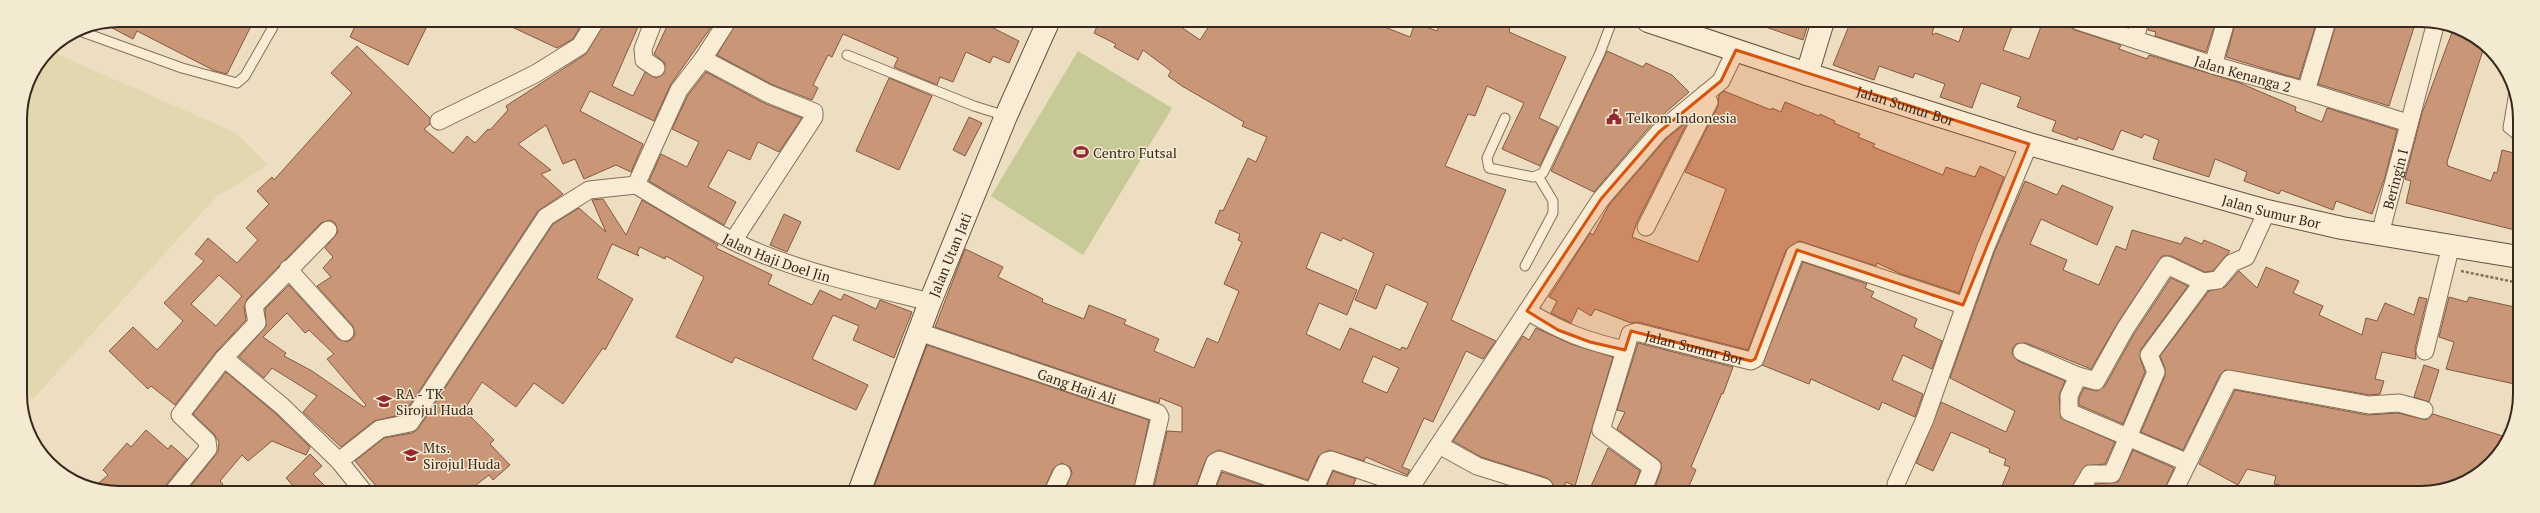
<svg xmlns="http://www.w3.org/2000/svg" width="2540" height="513" font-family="'PT Serif',serif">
<rect width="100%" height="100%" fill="#eddec2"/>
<path fill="#e2d8af" d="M48,50L236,133L268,165L216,197L33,399L22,387L20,119L28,81Z"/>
<path fill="#c7ca96" d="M1078,51L1172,108L1083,255L991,196Z"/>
<path fill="#ca9678" stroke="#855840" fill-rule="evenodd" d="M119,20H254L227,74L215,71L137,31L133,39L103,23Z
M358,20H430L408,65L350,37Z
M497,20H584L573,39L557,48Z
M606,20H641L612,86L633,96L645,72L656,78L664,73L665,63L654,54L670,20H716L671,84L654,121L590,91L580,111L643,144L631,172L616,165L584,179L575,159L563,164L546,125L518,144L551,170L541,174L563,194L538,211L404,414L374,421L341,447L303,412L317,396L272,368L264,378L239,357L266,326L265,309L289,285L338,339L347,342L352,339L355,335L353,326L317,286L331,277L323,268L333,257L325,248L338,232L335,223L330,220L321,223L247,299L244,307L246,320L216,352L175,405L151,386L148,389L109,351L133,327L157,350L183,321L164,303L204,261L195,254L208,238L237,263L258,240L246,228L269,204L257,191L272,177L274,180L352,93L331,73L357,46L430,118V124L424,129L453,153L467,136L475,143L488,129L490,130L508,110L506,106L586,54ZM219,275L242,296L216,326L191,304ZM287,313L305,333L309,330L334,354L327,359L366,405L364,407L312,371L284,356L286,353L263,337Z
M738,20H977L1019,41L1009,63L993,56L990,63L966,52L953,82L940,77L937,85L894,67L898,58L843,34L832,57L828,55L813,85L818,88L812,100L773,85L717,55Z
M1100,20H1171L1200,40L1213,20H1251L1267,27L1270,20H1377V24L1410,37L1415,23L1437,31L1442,20L1494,21L1510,27L1509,32L1566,57L1539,118L1558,127L1540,166L1502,149L1524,103L1487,86L1475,116L1468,114L1445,166L1506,190L1451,320L1496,341L1483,359L1466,351L1433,422L1424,418L1402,467L1410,470L1407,475L1366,457L1364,461L1329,450L1318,457L1308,480L1218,450L1206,459L1194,492H1155L1154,487L1167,431L1182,432V407L1160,398L1159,403L935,327L965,249L1003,267L998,277L1043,299L1042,302L1084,319L1089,305L1126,320L1124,324L1159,339L1154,351L1194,368L1207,338L1218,343L1239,291L1224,284L1242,242L1238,240L1240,234L1215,223L1220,210L1223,211L1248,158L1256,162L1267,137L1242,126L1244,122L1182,86L1168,76L1171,71L1143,50L1138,60L1114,47L1116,44L1094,33ZM1321,232L1341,241L1343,238L1374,253L1355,300L1376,309L1386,284L1428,303L1407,349L1402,347L1400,350L1350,328L1340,350L1306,334L1319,303L1347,315L1357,290L1306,268ZM1373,356L1399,368L1387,393L1362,382Z
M1755,21H1809L1803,40L1754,23Z
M1851,21H1935L1932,35L1936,33L1959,42L1966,21H2014L2003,50L2029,59L2043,21L2061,25L2063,21H2068L2070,27L2075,30L2121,45L2119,49L2147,59L2149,55L2240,83L2296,107L2295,111L2322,122L2327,108L2397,130L2385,177L2372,214L2336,201L2333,210L2281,190L2279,194L2244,181L2247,172L2215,159L2209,177L2153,159L2159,140L2144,134L2142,138L2121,130L2113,150L2078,137L2077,140L2052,131L2056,121L2017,107L2021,97L1981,83L1972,108L1940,97L1945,84L1915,73L1913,78L1879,66L1874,80L1833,65Z
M2110,21H2130L2128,27Z
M2150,21H2216L2206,52L2155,36L2156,32L2148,30Z
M2236,21H2317L2299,79L2226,57Z
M2337,21H2416L2389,106L2318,84Z
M2454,27L2465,30L2485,44L2447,162L2448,166L2491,181L2494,172L2497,173L2502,150L2518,154L2519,231L2406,203L2411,181L2405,179L2422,113Z
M1607,51L1643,67L1646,63L1672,75L1689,92L1651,125L1594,192L1551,171Z
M706,72L764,103L802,118L779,152L758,142L750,160L728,150L708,187L736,202L724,225L649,181L661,154L687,167L699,142L672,129L688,95Z
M889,78L932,96L899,170L856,151Z
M1724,91L1771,110L1772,108L1781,112L1785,102L1819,116L1820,114L1835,121L1834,123L1860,134L1858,137L1875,144L1873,147L1943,175L1946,167L1975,177L1980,166L2004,177L1959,293L1901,274L1877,263L1876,266L1799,241L1786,250L1748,350L1638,322L1631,323L1595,309L1591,316L1578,308L1571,323L1551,313L1557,301L1549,297L1590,233L1593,235L1609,205L1666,139L1688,121L1637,222L1632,237L1698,262L1726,189L1685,172L1718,106L1719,95Z
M969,117L982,123L965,156L953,150Z
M2025,181L2057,195L2062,185L2113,207L2097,245L2041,219L2030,244L2067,260L2063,270L2099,285L2116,246L2126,250L2132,230L2181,244L2185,237L2202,244L2204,240L2230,251L2213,271L2205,272L2171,256H2162L2117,324L2091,369L2026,343L2016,344L2013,348L2012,354L2018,361L2065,381L2059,396L2061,418L2115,442L2105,464L2085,466L2069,493H1999L2010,467L2004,465L2006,459L1989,452L1990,449L1951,432L1933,471L1916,463L1941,402L2006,432L2015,411L1950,378L1994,253Z
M603,199L626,235L642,200L718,245L716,248L772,275L768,284L812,305L820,290L841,300L844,294L876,309L880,300L912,312L894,358L853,340L859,326L833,315L812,359L868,385L856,410L735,357L732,363L676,337L704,277L666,256L665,259L640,247L637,253L639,256L612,244L597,278L633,299L605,350L603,348L563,404L534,383L516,407L482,382L464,410L494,440L490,444L510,465L493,480L489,475L467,492H381L355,461L384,438L412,433L418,429L553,224L579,208L606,232L592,200Z
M784,214L801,222L787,252L770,245Z
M1803,262L1867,284L1865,288L1874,292L1871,297L1917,319L1914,327L1942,341L1932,369L1903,355L1892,380L1923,394L1915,417L1882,402L1879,410L1811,379L1809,384L1762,365Z
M2266,267L2299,281L2293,293L2323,306L2319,315L2362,335L2366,318L2377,321L2385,303L2414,315L2419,297L2427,299L2415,349L2416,359L2382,352L2375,379L2384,381L2380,394L2370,395L2225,370L2220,375L2183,450L2141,432L2165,376V368L2160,356L2209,291L2225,287L2239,271L2257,288Z
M2171,278L2188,286L2141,349L2140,358L2145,372L2123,424L2079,405V398L2084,388L2097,391L2105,386L2134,334Z
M2449,297L2467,302L2469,297L2519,308V385L2446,369L2454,342L2439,337Z
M1536,328L1571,344L1613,357L1575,486L1566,482L1562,493L1553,492V484L1547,478L1481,457L1453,441L1523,336L1529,340Z
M1638,343L1733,367L1723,394L1722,393L1691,467L1696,470L1686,493H1653L1661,470V462L1617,429L1625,412L1617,410Z
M927,345L1149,420L1134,492H1064L1072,473L1070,467L1062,463L1053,469L1043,492H872Z
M2424,365L2439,370L2429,402L2414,397Z
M226,372L275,413L310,447L306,455L272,441L248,461L242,455L220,481L223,484L215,492H186L218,452L219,442L214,434L193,414Z
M2235,390L2367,415L2398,413L2426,420L2433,414L2509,438L2507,443L2487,468L2459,485L2427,493H2299V489L2274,484L2276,476L2247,469L2238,485L2199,464Z
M146,430L168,449L171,445L187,459L165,486L163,492H106L93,488L108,475L103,470L127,443L131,447Z
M1608,448L1640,471L1632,493H1588Z
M2133,450L2174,468L2163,493H2091L2096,484L2118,482Z
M310,454L322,466L313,474L331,492H299L286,478Z
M1333,471L1356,479L1350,492H1324Z
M1222,472L1283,492H1241L1226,487L1224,492H1214Z"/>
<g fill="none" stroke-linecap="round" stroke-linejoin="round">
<defs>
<path id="lane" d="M77,30L182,68L237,83L245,76L277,20
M847,55L974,106L1006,116
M2514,92L2508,128L2518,136
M1505,118L1487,158L1489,168L1533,177L1543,173L1600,53L1612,21
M1525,266L1553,213V201L1538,176"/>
<g id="street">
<path d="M654,20L643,49L644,60L656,68"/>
<path id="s1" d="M2078,21L2213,65L2306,91L2408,123"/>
<path d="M2135,38L2140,21"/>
<path d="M703,59L769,94L814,112V117L733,241"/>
<path d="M2213,65L2226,21"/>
<path d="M2306,91L2327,21"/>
<path d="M439,121L535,74L580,46L596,20"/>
<path id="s2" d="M636,185C668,204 700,224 733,241C791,270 867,286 930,302"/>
<path d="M636,185L679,90L703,59L728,20"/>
<path d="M1646,227L1709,102L1705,94"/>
<path id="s3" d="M2380,234L2436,22"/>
<path d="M288,269L345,332"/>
<path d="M1527,311C1562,332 1586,341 1625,350"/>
<path id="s4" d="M919,332L1158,413L1160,417L1143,489L1145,492"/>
<path d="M2425,351L2451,245"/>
<path d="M2022,352L2078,376L2096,381L2125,329L2167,265L2203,282"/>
<path d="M224,358L257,323L254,306L328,230"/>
<path d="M2078,376L2069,396V412L2186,462"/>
<path d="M1439,445L1477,466L1544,487L1543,493"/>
<path d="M339,461L380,429L410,423L546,217L589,190L636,185"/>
<path d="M1896,484L1925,419L1985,249L2029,144"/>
<path d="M173,492L208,449L207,441L180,415L224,358L282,406L339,461L364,492"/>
<path d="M1053,492L1062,473"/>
<path d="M1204,492L1215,462L1219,460L1312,492"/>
<path d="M1313,492L1327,461L1331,460L1410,487"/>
<path d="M1407,493L1601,199L1659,132L1721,81L1736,50"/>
<path id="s5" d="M1642,493L1652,467L1601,430L1630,334L1636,332L1751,361L1755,359L1795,254L1800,251L1963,305"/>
<path d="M2079,493L2090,474H2112L2156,372L2149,355L2203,282L2218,280L2232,263L2246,257L2267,211"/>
<path d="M2173,493L2229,379L2369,405L2399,403L2424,410"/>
</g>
<g id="secondary">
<path id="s6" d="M1648,21L1807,74L2029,144L2267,211L2342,228L2519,257"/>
<path d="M1807,74L1823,21"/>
<path id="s7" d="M859,492L930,302L1006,116L1049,20"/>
</g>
</defs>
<use href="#lane" stroke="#866f59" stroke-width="11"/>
<use href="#street" stroke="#866f59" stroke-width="19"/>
<use href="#secondary" stroke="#68503d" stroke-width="24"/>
<path stroke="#866f59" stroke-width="2.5" stroke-dasharray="3 2" stroke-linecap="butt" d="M2461,271L2519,283
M2519,286V293"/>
<use href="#lane" stroke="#f8ecd4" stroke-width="9"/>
<use href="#street" stroke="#f8ecd4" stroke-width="17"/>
<use href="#secondary" stroke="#f8ecd4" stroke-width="22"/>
</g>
<path fill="#d6540e" fill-opacity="0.2" stroke="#d6540e" stroke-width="3" stroke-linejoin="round" d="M1736,50L2029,144L1963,305L1797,250L1755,359L1751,361L1631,331L1625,350L1590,342L1558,330L1527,311L1601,199L1659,132L1721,81Z"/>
<defs>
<symbol id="civic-bare" viewBox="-9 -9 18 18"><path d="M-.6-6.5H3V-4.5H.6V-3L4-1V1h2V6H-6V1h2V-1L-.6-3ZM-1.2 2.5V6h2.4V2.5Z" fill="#932b30" stroke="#f4e9d1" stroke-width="2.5" paint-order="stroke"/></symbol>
<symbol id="stadium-bare" viewBox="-9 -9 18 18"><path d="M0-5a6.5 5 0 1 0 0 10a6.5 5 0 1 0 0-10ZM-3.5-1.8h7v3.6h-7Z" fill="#932b30" stroke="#f4e9d1" stroke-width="2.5" paint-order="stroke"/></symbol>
<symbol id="school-bare" viewBox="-9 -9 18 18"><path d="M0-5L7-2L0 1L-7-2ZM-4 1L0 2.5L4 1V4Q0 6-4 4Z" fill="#932b30" stroke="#f4e9d1" stroke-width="2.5" paint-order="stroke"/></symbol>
</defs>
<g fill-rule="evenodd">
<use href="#civic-bare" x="1603" y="106" width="22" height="22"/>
<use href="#stadium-bare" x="1070" y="141" width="22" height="22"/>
<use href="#school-bare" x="373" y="390" width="22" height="22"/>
<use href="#school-bare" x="400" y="444" width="22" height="22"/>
</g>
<g text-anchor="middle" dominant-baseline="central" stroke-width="3" stroke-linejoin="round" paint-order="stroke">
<g font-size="14" fill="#36281d" stroke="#f4e9d1">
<text stroke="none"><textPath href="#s1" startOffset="173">Jalan Kenanga 2</textPath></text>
<text stroke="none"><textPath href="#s6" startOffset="271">Jalan Sumur Bor</textPath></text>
<text stroke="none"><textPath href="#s3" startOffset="57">Beringin I</textPath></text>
<text stroke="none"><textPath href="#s6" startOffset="652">Jalan Sumur Bor</textPath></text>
<text stroke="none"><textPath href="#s2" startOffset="159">Jalan Haji Doel Jin</textPath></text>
<text stroke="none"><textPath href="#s7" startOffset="254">Jalan Utan Jati</textPath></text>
<text stroke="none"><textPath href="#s5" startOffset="258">Jalan Sumur Bor</textPath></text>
<text stroke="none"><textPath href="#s4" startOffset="167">Gang Haji Ali</textPath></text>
</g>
<g font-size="14" fill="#36281d" stroke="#f4e9d1" text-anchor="start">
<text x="1626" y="117">Telkom Indonesia</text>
<text x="1093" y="152">Centro Futsal</text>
<text x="396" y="393">RA - TK<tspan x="396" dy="16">Sirojul Huda</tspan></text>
<text x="423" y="447">Mts.<tspan x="423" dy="16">Sirojul Huda</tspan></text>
</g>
</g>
<path d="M0 0H2540V513H0ZM119 27H2421A92 92 0 0 1 2513 119V394A92 92 0 0 1 2421 486H119A92 92 0 0 1 27 394V119A92 92 0 0 1 119 27Z" fill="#f4e9d1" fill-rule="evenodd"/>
<path fill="none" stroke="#36281d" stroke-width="2" d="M119 27H2421A92 92 0 0 1 2513 119V394A92 92 0 0 1 2421 486H119A92 92 0 0 1 27 394V119A92 92 0 0 1 119 27Z"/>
</svg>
